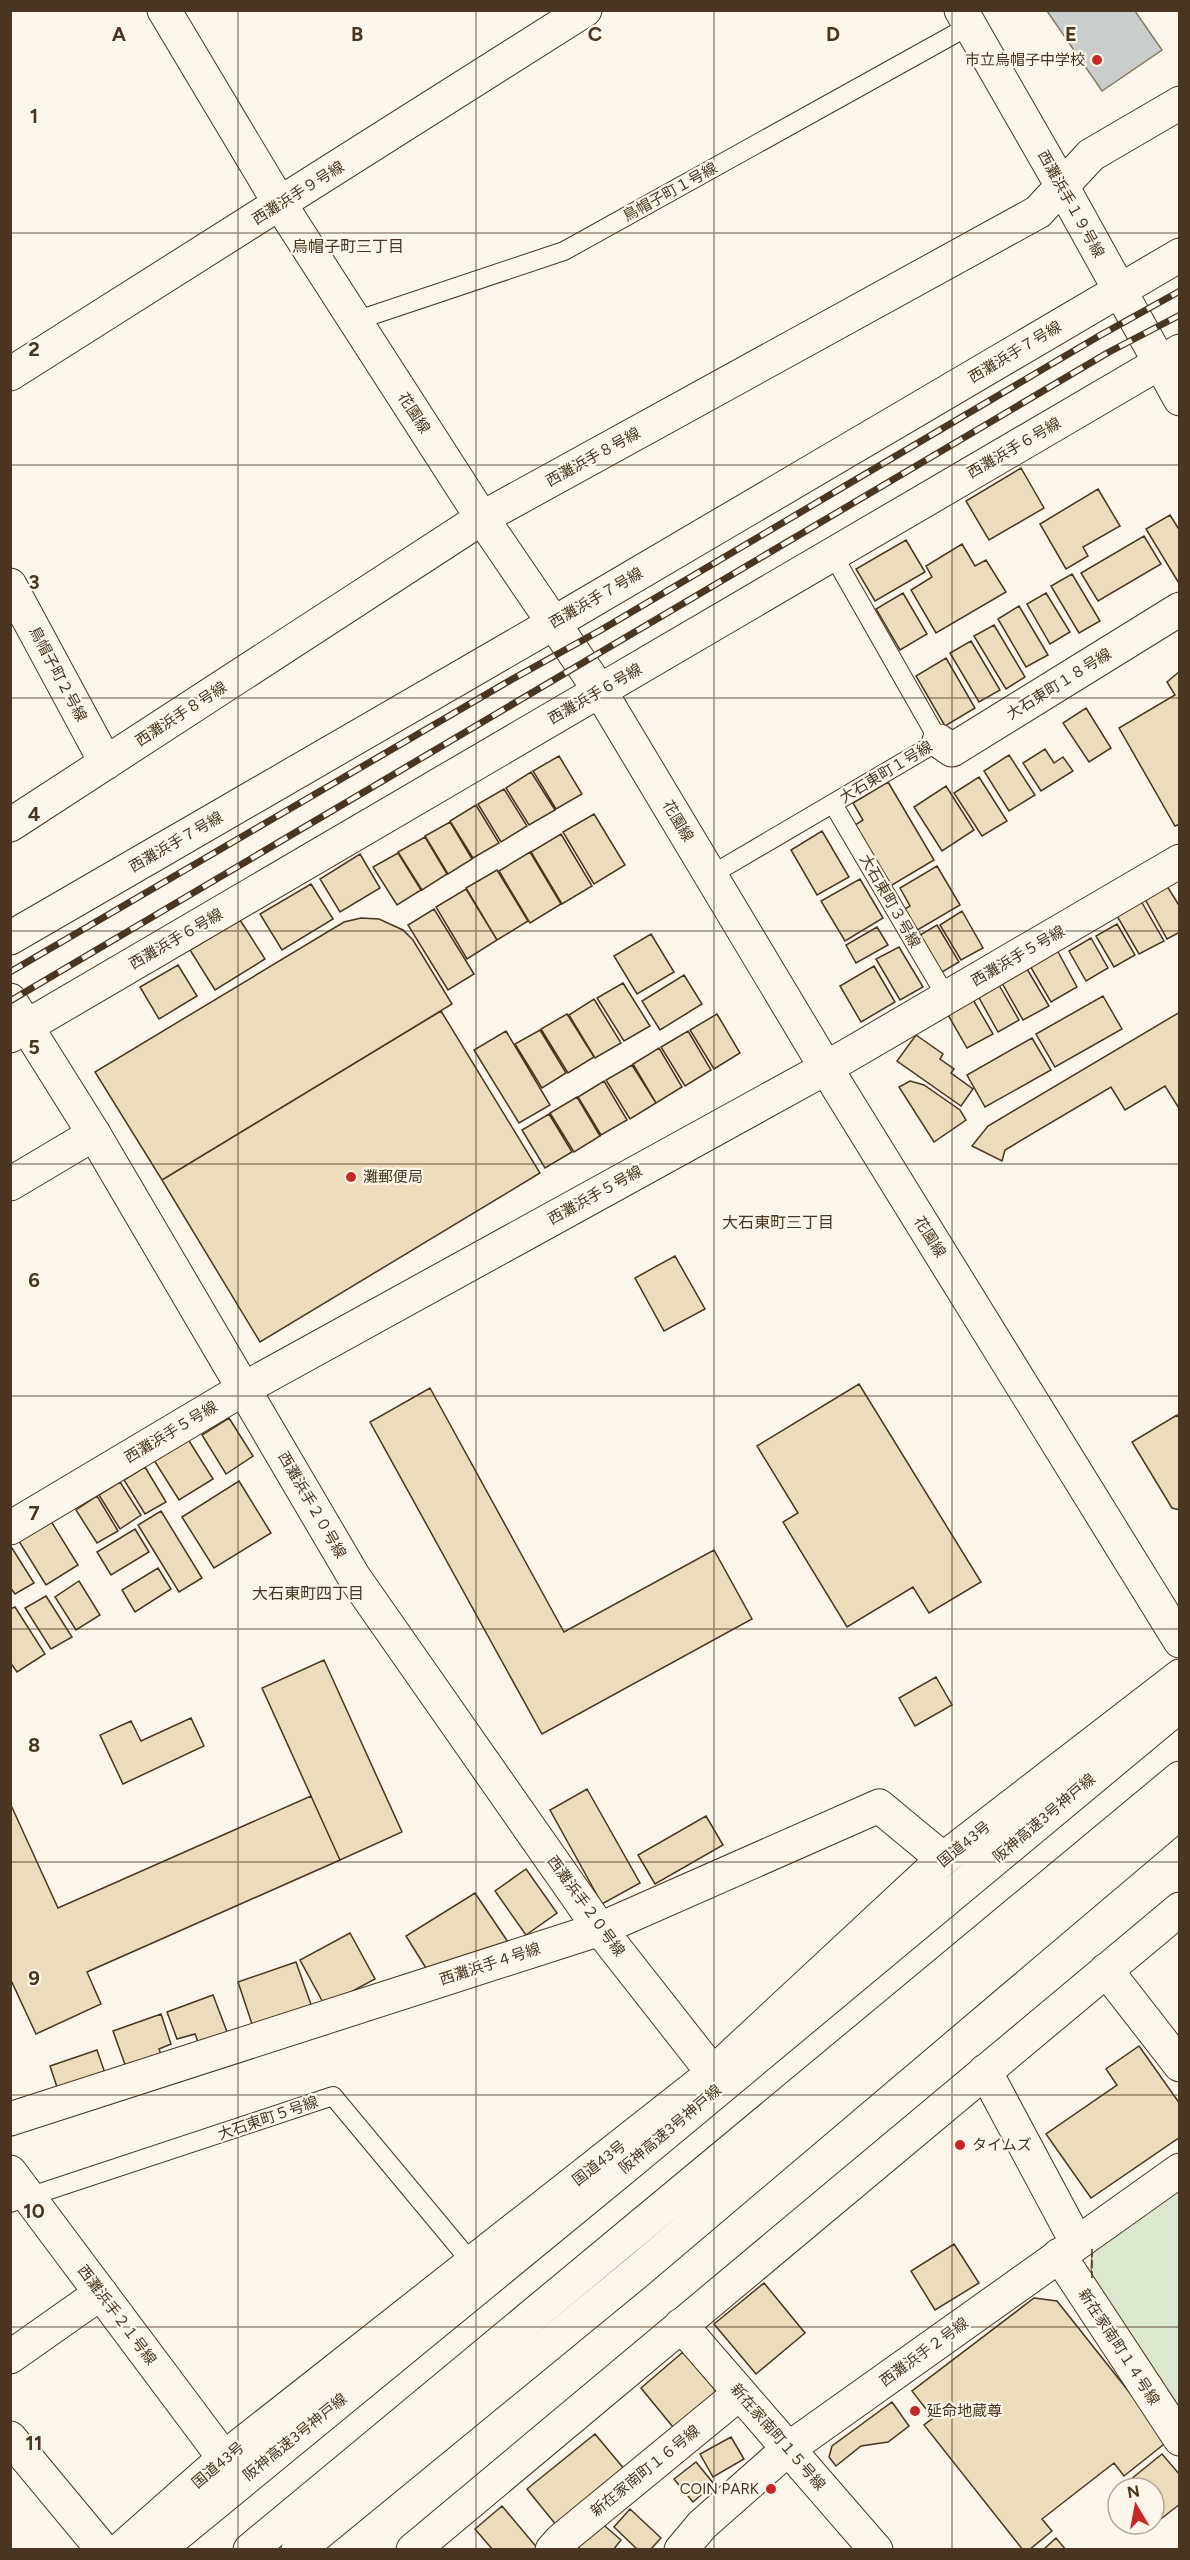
<svg xmlns="http://www.w3.org/2000/svg" width="1190" height="2560" font-family="Figtree,'Noto Sans JP',sans-serif">
<rect width="100%" height="100%" fill="#fbf6e9"/>
<path fill="#dce7d0" stroke="#887966" stroke-width="1.5" d="M1179,2186V2415L1091,2276L1092,2248Z"/>
<path fill="#c9cecd" stroke="#887966" stroke-width="1.5" d="M1047,11H1135L1162,50L1102,91Z"/>
<path fill="#ecdcbc" stroke="#4a3520" stroke-width="1.5" d="M1021,468L1044,508L989,540L966,501Z
M1098,489L1120,526L1083,547L1088,556L1066,569L1040,524Z
M1170,515L1180,531V585L1146,529Z
M1144,536L1161,564L1098,601L1081,573Z
M906,540L925,572L875,601L856,569Z
M962,544L975,566L986,560L1006,592L936,633L911,590L932,577L926,566Z
M1072,574L1100,621L1079,633L1051,586Z
M903,593L927,634L900,650L876,609Z
M1046,593L1070,632L1050,644L1027,604Z
M1019,606L1048,655L1026,667L998,619Z
M994,625L1025,677L1006,689L974,636Z
M971,641L1000,690L979,702L950,653Z
M946,658L975,708L945,726L916,676Z
M1180,671V824L1175,826L1119,728L1175,695L1167,682Z
M1086,708L1111,748L1089,762L1063,723Z
M1045,749L1054,763L1063,757L1073,771L1041,791L1023,763Z
M1009,755L1035,795L1009,811L984,771Z
M559,756L582,794L556,809L533,771Z
M531,772L555,810L529,825L506,788Z
M979,777L1007,821L982,836L954,793Z
M888,782L934,860L887,888L852,827L863,820L853,803Z
M946,786L974,830L942,851L914,807Z
M504,789L527,826L501,842L478,804Z
M476,805L499,843L473,858L450,821Z
M594,814L625,865L594,884L563,832Z
M450,822L472,859L448,874L425,836Z
M822,831L849,877L817,895L791,850Z
M561,834L592,886L562,904L531,852Z
M425,837L447,874L422,890L398,852Z
M530,852L561,904L530,923L499,871Z
M398,853L421,890L397,905L373,867Z
M360,854L380,888L340,912L320,879Z
M937,866L960,905L914,932L901,911L910,906L900,888Z
M497,870L528,921L497,940L466,888Z
M860,879L883,918L845,941L821,901Z
M311,884L333,919L282,950L260,914Z
M1167,886L1180,907V932L1167,939L1145,899Z
M466,889L497,940L467,959L436,907Z
M1141,901L1164,941L1139,954L1117,916Z
M434,909L474,974L448,990L408,925Z
M962,911L983,948L961,960L940,925Z
M361,918L379,919L403,930L413,940L452,1004L162,1180L95,1072L344,922Z
M240,920L265,959L215,990L190,950Z
M1117,924L1135,955L1114,967L1096,936Z
M937,925L959,962L937,975L915,938Z
M877,927L888,945L856,963L846,945Z
M651,934L674,972L637,994L614,956Z
M1091,938L1108,968L1086,981L1069,951Z
M899,947L923,987L900,1000L876,959Z
M1057,950L1077,987L1051,1002L1030,966Z
M178,965L197,996L159,1019L140,987Z
M874,966L895,1002L861,1022L840,986Z
M1027,969L1049,1006L1023,1020L1002,983Z
M684,975L702,1004L660,1030L642,1001Z
M623,983L650,1026L624,1041L597,998Z
M999,985L1019,1020L998,1032L978,996Z
M1103,996L1122,1029L1055,1067L1036,1034Z
M972,998L993,1034L967,1048L947,1013Z
M594,999L621,1043L595,1058L569,1015Z
M441,1011L540,1173L260,1342L162,1180Z
M1180,1012V1110L1165,1086L1125,1110L1111,1087L1005,1150L1002,1161L972,1146L988,1126Z
M567,1014L594,1057L568,1073L541,1029Z
M717,1014L740,1053L714,1069L690,1030Z
M540,1030L566,1073L542,1088L515,1044Z
M506,1031L550,1105L519,1123L474,1050Z
M688,1031L711,1070L685,1086L661,1047Z
M916,1035L943,1054L940,1059L954,1069L951,1073L973,1089L961,1106L897,1061Z
M1032,1038L1051,1070L985,1107L967,1075Z
M659,1048L682,1087L656,1103L633,1064Z
M632,1065L656,1103L630,1119L606,1080Z
M604,1081L627,1120L601,1135L578,1097Z
M910,1081L924,1085L960,1110L966,1120L934,1142L899,1087Z
M577,1097L600,1136L574,1152L550,1113Z
M549,1114L572,1152L545,1168L522,1130Z
M675,1256L705,1309L664,1331L635,1278Z
M859,1384L981,1582L929,1613L913,1587L847,1627L783,1522L798,1513L757,1446Z
M430,1388L564,1632L714,1550L752,1619L542,1734L370,1422Z
M1177,1415L1180,1419V1510L1172,1508L1132,1442Z
M229,1418L253,1456L226,1474L202,1435Z
M186,1436L213,1479L179,1500L152,1457Z
M145,1467L166,1502L145,1514L124,1480Z
M239,1481L271,1533L214,1568L182,1517Z
M120,1482L141,1515L120,1529L99,1495Z
M97,1496L118,1531L97,1543L76,1510Z
M161,1511L202,1578L179,1592L138,1525Z
M49,1518L78,1565L46,1585L17,1538Z
M135,1529L149,1552L111,1575L97,1552Z
M10,1545L34,1583L15,1594L10,1587Z
M158,1568L171,1589L135,1612L122,1590Z
M79,1581L100,1615L76,1630L55,1597Z
M46,1596L72,1637L51,1649L25,1608Z
M15,1607L45,1654L17,1672L10,1662V1609Z
M324,1660L402,1832L340,1860L262,1688Z
M936,1677L952,1705L915,1726L899,1698Z
M191,1718L204,1746L123,1784L100,1735L131,1721L141,1741Z
M587,1789L640,1883L602,1904L550,1810Z
M311,1796L340,1860L87,1972L101,2004L36,2034L10,1978V1803L58,1908Z
M706,1816L723,1845L655,1884L638,1855Z
M526,1869L557,1913L526,1935L495,1891Z
M475,1893L508,1942L429,1973L406,1936Z
M350,1933L375,1979L325,2006L300,1960Z
M296,1962L313,2010L254,2030L238,1982Z
M213,1995L229,2037L200,2047L195,2034L177,2039L167,2012Z
M161,2014L171,2044L159,2049L162,2057L127,2070L113,2031Z
M1139,2046L1180,2104V2137L1091,2198L1046,2134L1117,2085L1106,2069Z
M97,2050L105,2073L58,2090L50,2066Z
M954,2244L979,2283L935,2310L911,2271Z
M764,2283L805,2333L756,2374L714,2324Z
M1034,2298L1057,2301L1168,2441L1124,2476L1114,2463L1042,2519L1052,2531L1029,2550H1023L924,2425L933,2418L912,2391Z
M683,2352L718,2393L682,2438L641,2388Z
M892,2402L909,2426L888,2442L861,2446L836,2466L829,2457L832,2446Z
M595,2434L630,2476L561,2531L527,2489Z
M731,2437L744,2459L713,2477L700,2454Z
M1162,2454L1180,2475V2504L1157,2522L1154,2518V2488H1129L1125,2484Z
M696,2462L714,2484L693,2502L674,2479Z
M502,2506L539,2550H493L475,2529Z
M630,2509L661,2538L650,2550H638L614,2527Z
M599,2521L621,2540L613,2550H581L577,2545Z
M1056,2538L1066,2550H1043Z"/>
<g fill="none" stroke-linecap="round" stroke-linejoin="round">
<defs>
<path id="service" d="M355,321L564,251L969,26
M833,804L947,998
M711,875L939,741L833,555
M10,2203L333,2096L472,2263"/>
<path id="minor" d="M961,10L1062,186L1180,399
M10,374L585,10
M10,585L106,763
M939,741L952,750L1180,609
M10,825L482,518L1038,212L1091,155L1180,103
M10,938L554,623L1180,255
M10,1036L1180,351
M10,1184L94,1134
M10,1528L245,1388L826,1068L1180,861
M1106,1970L1180,2065
M985,2071L1077,2243
M10,2119L600,1929L879,1806L943,1859
M10,2172L224,2458
M1059,2255L1180,2439
M681,2325L876,2550
M10,2357L101,2293
M10,2438L103,2550
M413,2550L1180,1909
M552,2550L561,2540L740,2393
M681,2550L702,2525L788,2449L1180,2170"/>
<path id="tertiary" d="M164,10L280,204L482,518L600,691L826,1068L1180,1641
M10,1000L94,1134L354,1577L600,1929L713,2073"/>
<path id="trunk" d="M120,2550L224,2458L713,2073L943,1859L1180,1676
M298,2550L637,2272L1180,1812"/>
<path id="motorway" d="M158,2550L632,2161L1180,1705
M250,2550L1180,1778"/>
</defs>
<use href="#service" stroke="#4a3520" stroke-width="20"/>
<use href="#minor" stroke="#4a3520" stroke-width="35"/>
<use href="#tertiary" stroke="#4a3520" stroke-width="35"/>
<use href="#trunk" stroke="#4a3520" stroke-width="35"/>
<use href="#motorway" stroke="#4a3520" stroke-width="35"/>
<use href="#service" stroke="#fbf6e9" stroke-width="18"/>
<use href="#minor" stroke="#fbf6e9" stroke-width="33"/>
<use href="#tertiary" stroke="#fbf6e9" stroke-width="33"/>
<use href="#trunk" stroke="#fbf6e9" stroke-width="33"/>
<use href="#motorway" stroke="#fbf6e9" stroke-width="33"/>
<defs>
<path id="rail" d="M10,972L509,681L601,630L1099,336L1180,291
M10,1001L1109,352L1180,315"/>
</defs>
<use href="#rail" stroke="#4a3520" stroke-width="7"/>
<use href="#rail" stroke="#fbf6e9" stroke-width="4.5" stroke-dasharray="14" stroke-linecap="butt"/>
<path stroke="#4a3520" stroke-width="1.5" stroke-dasharray="8 3" stroke-linecap="butt" d="M1092,2249V2278"/>
</g>
<path fill="none" stroke="#4a3520" stroke-width="1.5" stroke-opacity="0.55" d="M238,10V2550M476,10V2550M714,10V2550M952,10V2550M10,233H1180M10,465H1180M10,698H1180M10,931H1180M10,1164H1180M10,1396H1180M10,1629H1180M10,1862H1180M10,2095H1180M10,2327H1180"/>
<g fill="#c62828" stroke="#fbf6e9" stroke-width="2">
<circle cx="1097" cy="60" r="6"/>
<circle cx="351" cy="1177" r="6"/>
<circle cx="960" cy="2145" r="6"/>
<circle cx="915" cy="2411" r="6"/>
<circle cx="771" cy="2489" r="6"/>
</g>
<g text-anchor="middle" dominant-baseline="central" stroke-width="4.5" stroke-linejoin="round" paint-order="stroke">
<g font-size="15" fill="#4a3520" stroke="#fbf6e9" text-anchor="start">
<text x="1085" y="60" text-anchor="end">市立烏帽子中学校</text>
<text x="363" y="1177">灘郵便局</text>
<text x="972" y="2145">タイムズ</text>
<text x="927" y="2411">延命地蔵尊</text>
<text x="759" y="2489" text-anchor="end">COIN PARK</text>
</g>
<g font-size="15" fill="#4a3520" stroke="#fbf6e9">
<text transform="translate(670 192) rotate(-29)">鳥帽子町１号線</text>
<text transform="translate(298 193) rotate(-32)">西灘浜手９号線</text>
<text transform="translate(1071 204) rotate(61)">西灘浜手１９号線</text>
<text transform="translate(1015 352) rotate(-31)">西灘浜手７号線</text>
<text transform="translate(414 413) rotate(57)">花園線</text>
<text transform="translate(1014 448) rotate(-30)">西灘浜手６号線</text>
<text transform="translate(593 457) rotate(-29)">西灘浜手８号線</text>
<text transform="translate(596 598) rotate(-30)">西灘浜手７号線</text>
<text transform="translate(58 674) rotate(62)">鳥帽子町２号線</text>
<text transform="translate(1059 684) rotate(-32)">大石東町１８号線</text>
<text transform="translate(595 694) rotate(-30)">西灘浜手６号線</text>
<text transform="translate(181 714) rotate(-33)">西灘浜手８号線</text>
<text transform="translate(886 772) rotate(-31)">大石東町１号線</text>
<text transform="translate(678 821) rotate(59)">花園線</text>
<text transform="translate(176 842) rotate(-30)">西灘浜手７号線</text>
<text transform="translate(890 901) rotate(60)">大石東町３号線</text>
<text transform="translate(176 939) rotate(-30)">西灘浜手６号線</text>
<text transform="translate(1018 956) rotate(-30)">西灘浜手５号線</text>
<text transform="translate(595 1195) rotate(-29)">西灘浜手５号線</text>
<text transform="translate(930 1237) rotate(58)">花園線</text>
<text transform="translate(171 1432) rotate(-31)">西灘浜手５号線</text>
<text transform="translate(312 1505) rotate(60)">西灘浜手２０号線</text>
<text transform="translate(1044 1818) rotate(-40)">阪神高速3号神戸線</text>
<text transform="translate(964 1844) rotate(-39)">国道43号</text>
<text transform="translate(586 1906) rotate(54)">西灘浜手２０号線</text>
<text transform="translate(490 1964) rotate(-18)">西灘浜手４号線</text>
<text transform="translate(268 2118) rotate(-19)">大石東町５号線</text>
<text transform="translate(670 2129) rotate(-40)">阪神高速3号神戸線</text>
<text transform="translate(599 2163) rotate(-38)">国道43号</text>
<text transform="translate(117 2315) rotate(53)">西灘浜手２１号線</text>
<text transform="translate(1119 2347) rotate(57)">新在家南町１４号線</text>
<text transform="translate(924 2352) rotate(-36)">西灘浜手２号線</text>
<text transform="translate(295 2437) rotate(-39)">阪神高速3号神戸線</text>
<text transform="translate(778 2437) rotate(49)">新在家南町１５号線</text>
<text transform="translate(218 2465) rotate(-40)">国道43号</text>
<text transform="translate(645 2471) rotate(-39)">新在家南町１６号線</text>
</g>
<g font-size="16" fill="#4a3520" stroke="#fbf6e9">
<text x="348" y="246">烏帽子町三丁目</text>
<text x="778" y="1222">大石東町三丁目</text>
<text x="308" y="1593">大石東町四丁目</text>
</g>
</g>
<g font-size="20" text-anchor="middle" font-weight="bold" fill="#4a3520" stroke="#fbf6e9" stroke-width="4.5" stroke-linejoin="round" paint-order="stroke">
<text x="119" y="41">A</text>
<text x="357" y="41">B</text>
<text x="595" y="41">C</text>
<text x="833" y="41">D</text>
<text x="1071" y="41">E</text>
<text x="34" y="123">1</text>
<text x="34" y="356">2</text>
<text x="34" y="589">3</text>
<text x="34" y="821">4</text>
<text x="34" y="1054">5</text>
<text x="34" y="1287">6</text>
<text x="34" y="1520">7</text>
<text x="34" y="1752">8</text>
<text x="34" y="1985">9</text>
<text x="34" y="2218">10</text>
<text x="34" y="2450">11</text>
</g>
<rect width="1190" height="2560" fill="none" stroke="#4a3520" stroke-width="24"/>
<g transform="translate(1136 2506) rotate(350)"><circle r="28" fill="#fbf6e9" stroke="#b4a999" stroke-width="1.5"/>
<path d="M0-4.5L10 22L0 15L-10 22Z" fill="#c62828"/>
<text y="-9" font-size="16" font-weight="bold" text-anchor="middle" fill="#4a3520">N</text>
</g>
</svg>
